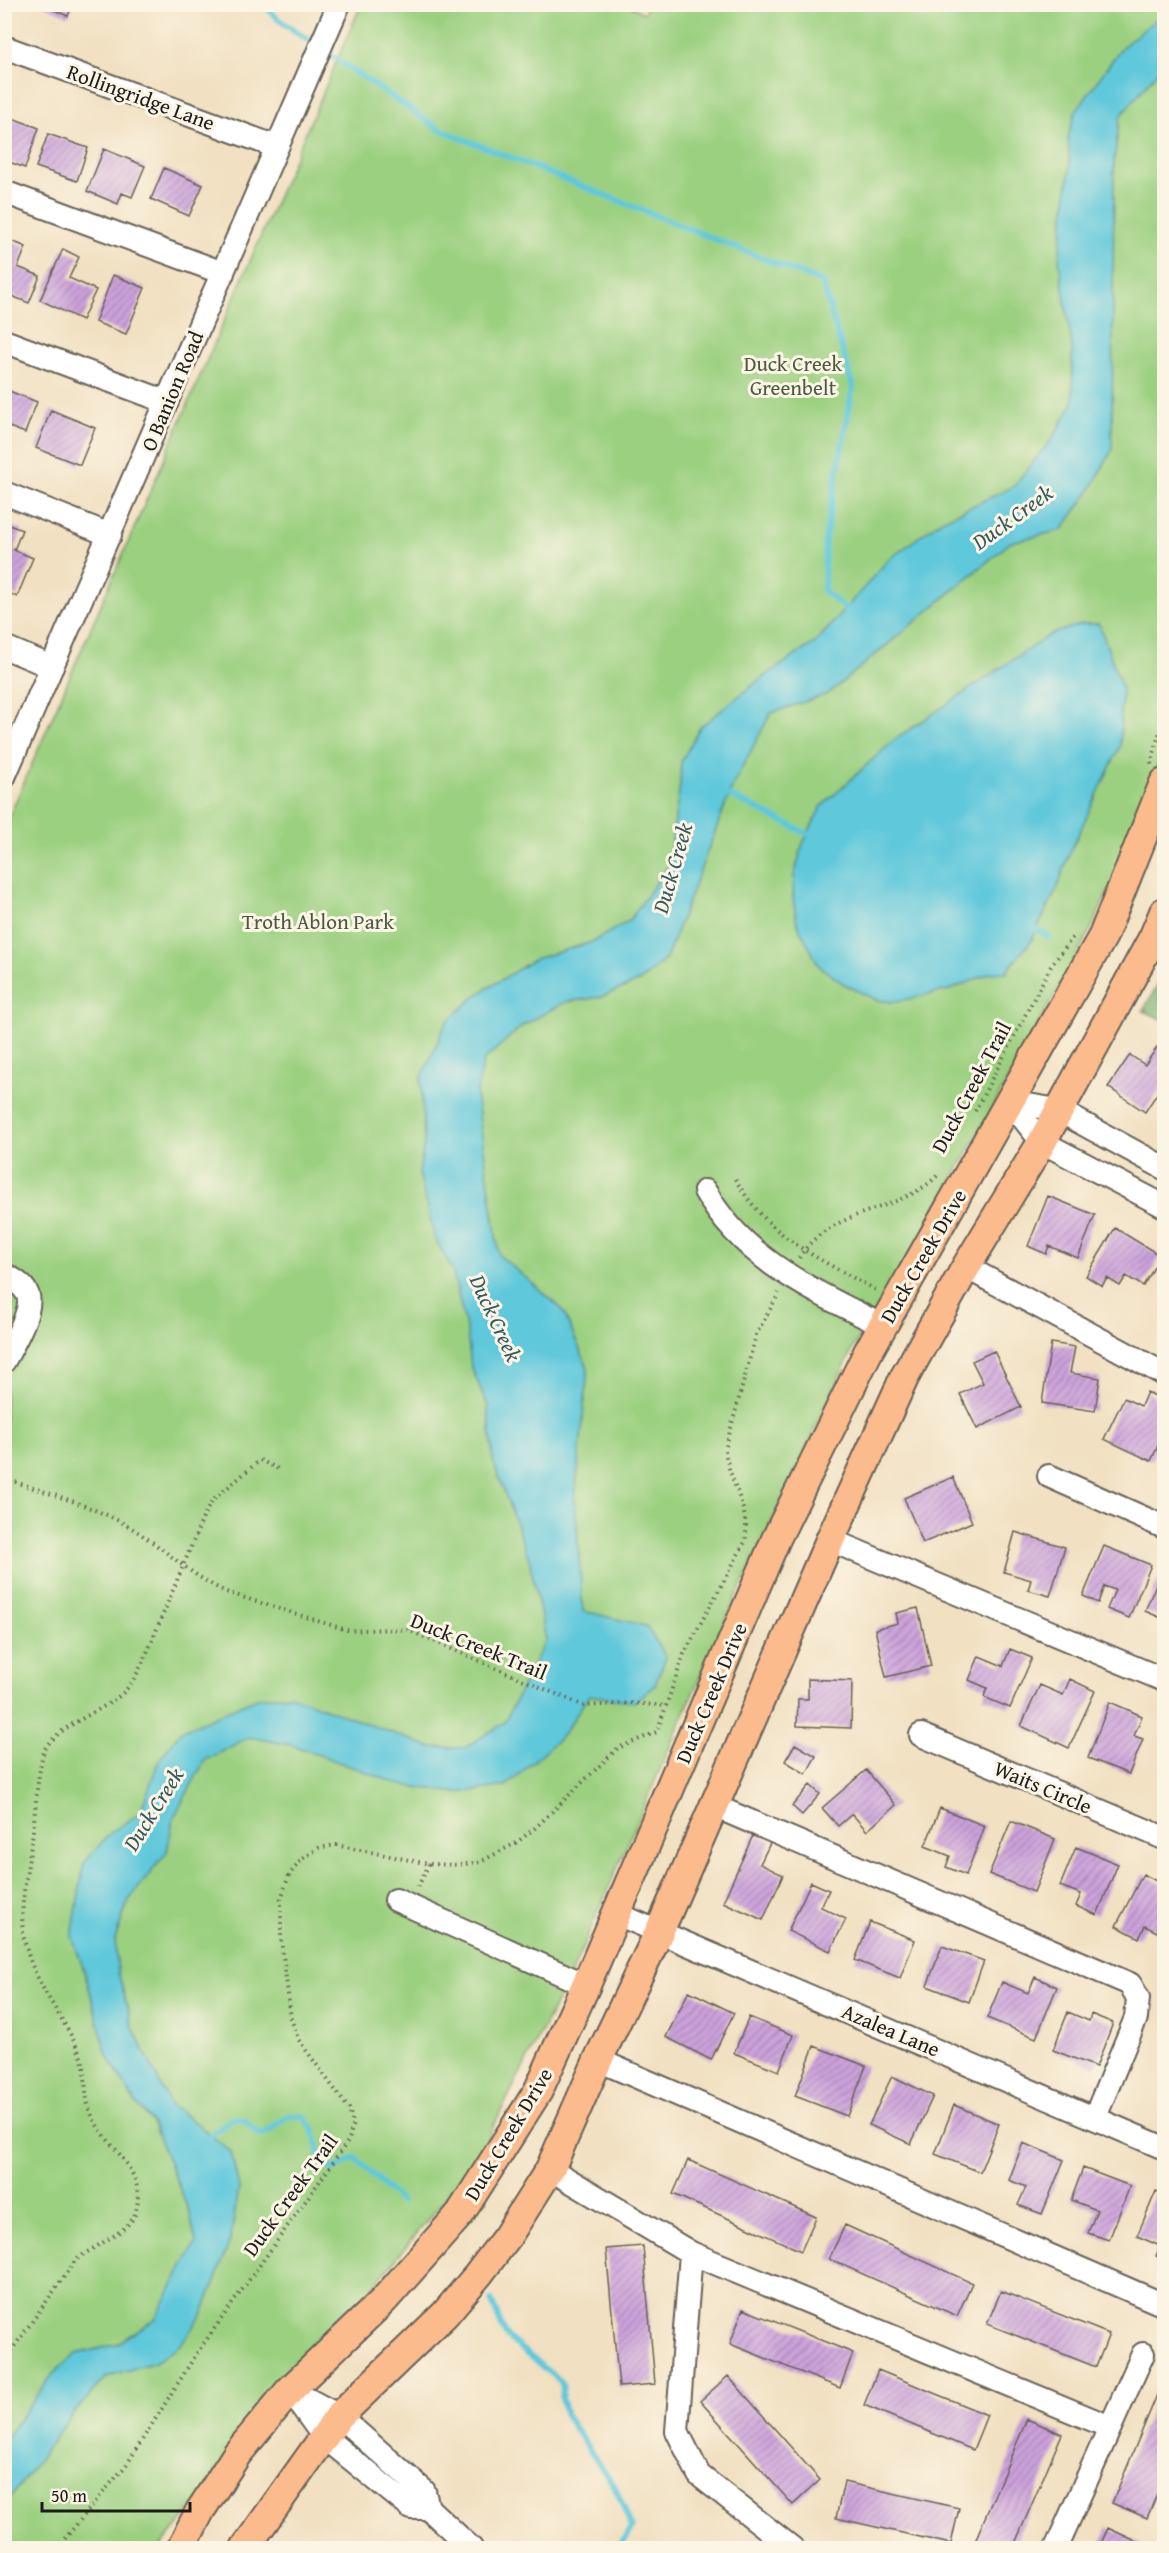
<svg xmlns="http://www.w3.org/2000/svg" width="1169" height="2553" font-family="'Gentium Book Plus',serif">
<defs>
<pattern id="forest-firs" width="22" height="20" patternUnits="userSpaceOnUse" patternTransform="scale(1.5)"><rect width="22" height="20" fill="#7cb26e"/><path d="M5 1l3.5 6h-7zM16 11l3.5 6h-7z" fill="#65905a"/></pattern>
<pattern id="building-hatch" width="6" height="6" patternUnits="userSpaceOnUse" patternTransform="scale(1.5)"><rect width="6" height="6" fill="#cca3dc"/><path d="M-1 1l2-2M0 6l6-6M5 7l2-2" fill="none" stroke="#a584b2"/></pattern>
</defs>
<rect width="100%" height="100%" fill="#fcf5e5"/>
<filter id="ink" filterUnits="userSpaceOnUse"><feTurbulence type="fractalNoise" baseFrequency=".0167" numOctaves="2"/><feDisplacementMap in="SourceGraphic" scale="12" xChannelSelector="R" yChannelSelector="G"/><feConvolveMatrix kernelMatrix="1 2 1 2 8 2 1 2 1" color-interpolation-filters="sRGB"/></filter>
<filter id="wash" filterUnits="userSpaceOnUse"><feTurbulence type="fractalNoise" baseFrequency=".008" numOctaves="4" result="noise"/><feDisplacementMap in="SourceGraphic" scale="24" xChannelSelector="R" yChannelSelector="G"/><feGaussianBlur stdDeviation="1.35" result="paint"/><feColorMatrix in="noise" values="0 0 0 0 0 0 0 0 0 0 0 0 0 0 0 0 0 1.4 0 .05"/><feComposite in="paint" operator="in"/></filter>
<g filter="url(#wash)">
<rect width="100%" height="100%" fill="#f1e0c1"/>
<path fill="#9bd080" stroke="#5c764e" stroke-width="1.5" d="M626,4L644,13L648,4L1164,5V741L1136,831L1091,929L928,1224L853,1348L716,1640L572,1972L475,2162L160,2548H5V826L361,5Z"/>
<path fill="url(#forest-firs)" stroke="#4c6745" stroke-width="1.5" d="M1164,973V1020L1143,1011Z"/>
<path fill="#5fc8db" stroke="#3e727c" stroke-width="1.5" d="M1164,13V66L1156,73L1120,117L1114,160L1112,450L1088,494L1062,530L1011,542L828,694L771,713L733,785L666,959L640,981L601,997L565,1002L522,1026L484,1060L476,1094L499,1255L562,1309L588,1368L575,1498L583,1611L646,1626L666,1657L655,1685L634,1702L589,1695L564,1734L506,1786L459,1793L401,1785L292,1745L249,1737L205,1760L173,1819L167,1852L128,1901L115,1940L118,1972L133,2028L171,2106L196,2123L231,2152L239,2188L230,2241L203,2314L180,2345L155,2362L106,2377L73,2414L5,2505V2441L9,2433L53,2374L76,2354L117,2344L155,2319L196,2243L190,2214L153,2124L135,2102L107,2055L85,1973L72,1937L84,1863L110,1833L140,1813L159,1760L181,1731L259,1697L290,1695L430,1747L464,1748L504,1723L546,1640L529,1559L493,1461L488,1406L471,1366L467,1332L452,1269L435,1239L419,1173L424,1143L421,1079L446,1023L478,994L535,959L592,942L629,921L668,866L680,785L681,762L700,727L763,677L816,642L888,560L942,520L1013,487L1052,439L1073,403L1072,346L1059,261L1070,166L1068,138L1075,112L1121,48Z
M1082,624H1099L1122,688L1120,746L1070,852L1057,889L1031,941L1006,972L990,973L953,989L918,997L892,1002L876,1000L844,984L819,966L797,923L793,898L794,876L803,843L821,807L894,740L1051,634Z"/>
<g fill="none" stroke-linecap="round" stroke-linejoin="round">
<path stroke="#5fc8db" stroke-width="6" d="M263,4L279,20L439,129L822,282L853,386L825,540L824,591L851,613
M724,793L814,837
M1029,925L1049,937
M206,2140L231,2119H244L256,2132L263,2135L288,2116H303L314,2130L321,2164L335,2169L355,2158L401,2202
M491,2300L506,2336L563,2384L561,2398L566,2416L615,2487L632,2528L618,2548"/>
</g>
<g id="blocks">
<path fill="url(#building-hatch)" d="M40,4H73L68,16Z
M4,115L39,128L25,168L4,160Z
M48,134L88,148L77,181L36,167Z
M104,149L145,166L132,197L122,193L118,204L87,191Z
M164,168L203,185L189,216L151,199Z
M4,238L26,247L18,267L40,276L29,303L4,293Z
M63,249L79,257L69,278L96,290L82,320L40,300Z
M113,275L145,288L126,334L95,322Z
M4,389L37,402L25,433L4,425Z
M51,410L95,428L80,465L36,448Z
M4,523L22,530L14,550L33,558L17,597L4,591Z
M1160,1043L1164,1046V1083L1145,1112L1108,1087L1130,1055L1145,1065Z
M1048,1196L1095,1215L1078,1258L1049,1246L1046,1254L1028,1246Z
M1115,1228L1161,1256L1143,1286L1126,1276L1120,1286L1107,1278L1102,1286L1086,1276Z
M1051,1343L1075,1347L1070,1373L1100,1378L1095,1411L1042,1403Z
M994,1351L1021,1407L977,1429L960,1394L983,1383L972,1361Z
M1147,1392L1164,1400V1432L1151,1461L1104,1439L1124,1398L1141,1406Z
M953,1477L972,1522L923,1543L904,1498Z
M1015,1532L1065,1547L1050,1596L1028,1590L1031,1580L1004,1572Z
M1104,1546L1151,1565L1129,1618L1107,1609L1115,1590L1104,1586L1098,1603L1083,1596Z
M1159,1577L1164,1580V1619L1145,1611Z
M918,1608L931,1666L886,1677L875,1629L898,1623L896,1613Z
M1010,1649L1032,1658L1010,1708L984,1697L987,1688L969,1680L979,1656L1003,1666Z
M808,1679L852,1681L851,1728L797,1726L798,1699H808Z
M1070,1679L1095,1691L1069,1748L1021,1726L1040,1685L1063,1695Z
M1110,1702L1142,1716L1134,1736L1143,1739L1129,1774L1088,1758Z
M795,1744L816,1756L806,1774L785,1761Z
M866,1770L896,1805L867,1831L852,1814L838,1826L822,1808Z
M810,1785L820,1794L802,1815L792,1806Z
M940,1808L985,1826L966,1875L946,1867L950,1856L925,1846Z
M1011,1821L1055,1839L1034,1892L989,1874Z
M754,1833L771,1841L760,1864L783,1875L763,1920L723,1902Z
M1076,1847L1118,1864L1097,1915L1076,1906L1081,1894L1060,1886Z
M1143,1874L1164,1885V1927L1161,1934L1145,1926L1139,1938L1116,1926Z
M811,1882L829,1890L821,1907L846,1919L830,1951L788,1931Z
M870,1922L915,1940L900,1978L855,1960Z
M942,1946L984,1961L969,2002L927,1986Z
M1035,1977L1057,1987L1036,2038L987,2018L1002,1982L1028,1993Z
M689,1991L734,2013L711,2060L666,2037Z
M1068,2012L1089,2021L1091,2014L1113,2023L1096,2067L1053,2050Z
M749,2017L793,2035L779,2071L734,2053Z
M814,2046L866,2066L847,2116L795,2096Z
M892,2076L933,2096L911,2144L869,2125Z
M954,2105L999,2124L980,2172L935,2154Z
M1023,2143L1064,2160L1042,2214L1018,2205L1026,2187L1009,2180Z
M688,2160L816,2217L801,2251L673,2194Z
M1083,2168L1130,2186L1109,2240L1088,2233L1097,2210L1071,2200Z
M1156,2191L1164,2195V2260L1156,2256L1160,2246L1137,2236Z
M845,2225L972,2283L957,2316L829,2259Z
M643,2246L655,2384L619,2387L606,2249Z
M1001,2291L1109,2334L1096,2367L987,2324Z
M743,2309L853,2353L840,2388L730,2344Z
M878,2370L987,2415L973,2450L864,2405Z
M728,2376L820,2480L793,2505L700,2401Z
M1164,2378V2477L1147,2518L1112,2503Z
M1027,2419L1062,2434L1013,2548H972Z
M844,2482L959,2508L951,2544L836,2518Z
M1108,2528L1140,2543L1138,2548H1099Z"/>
</g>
</g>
<g filter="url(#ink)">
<use href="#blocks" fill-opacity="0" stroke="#676156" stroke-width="1.5"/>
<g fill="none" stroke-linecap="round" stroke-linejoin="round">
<defs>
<path id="minor" d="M4,47L277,147
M4,192L223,273
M4,341L167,402
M4,493L110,535
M4,647L52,667
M4,777L339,4
M1010,1102L1042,1142L1164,1206
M1010,1102L1058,1110L1164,1168
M705,1191C744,1261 815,1291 883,1326
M966,1267L1164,1374
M4,1274C13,1279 22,1284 27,1293C35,1308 12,1346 4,1361
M1049,1476L1164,1527
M830,1540L1164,1680
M921,1735L1164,1838
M712,1805L1130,1984L1138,1998L1136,2018L1095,2117
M396,1900L586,1985
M617,1914L1164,2148
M598,2060L1164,2305
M550,2169L691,2253
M290,2390L339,2416L424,2491L428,2508H411L323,2436Z
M428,2508L471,2548
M792,2548L699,2475L677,2431L691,2253L1110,2427
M1056,2548L1143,2354"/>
<path id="major" d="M181,2548L200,2511L237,2454L290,2390L384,2300L460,2214L538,2091L586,1985L776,1539L868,1352L1103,936L1164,783
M245,2548L339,2416L445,2314L478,2275L507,2237L550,2169L598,2060L659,1932L830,1540L904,1378L966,1267L1042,1142L1154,936L1164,912"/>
</defs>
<use href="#minor" stroke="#676156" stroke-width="26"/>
<use href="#major" stroke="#676156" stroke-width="32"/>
<path stroke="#676156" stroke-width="4" stroke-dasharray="1.5 4.5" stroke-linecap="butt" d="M1151,764L1164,716
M975,1111L1051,966L1073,937
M735,1179C771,1240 817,1257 876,1290
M799,1258C830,1206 900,1215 939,1174
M4,1478C46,1493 92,1505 130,1527C163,1547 191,1576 226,1592L347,1630C368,1631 387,1628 408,1630L584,1706L632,1703L667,1706
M418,1887L429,1864
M4,2361L75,2261C92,2246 128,2233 135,2214C150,2168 103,2147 90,2111C83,2093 88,2074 81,2057C65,2016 36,1989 25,1943C17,1911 29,1865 33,1831C36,1804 37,1776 44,1750C62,1722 100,1714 124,1692C133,1683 138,1671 144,1660L205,1513L213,1500L260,1460L278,1469
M57,2548L127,2464L197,2353L349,2140L353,2124L349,2109L298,2039L291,2018L281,1939V1899L289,1875L302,1859L319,1848L336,1845L429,1864L460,1865L480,1862L516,1843L535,1828L618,1748L657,1732L684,1654L745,1542C751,1509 729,1482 725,1450L756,1335L779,1293"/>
<use href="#minor" stroke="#fff" stroke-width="22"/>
<use href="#major" stroke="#fbbb8d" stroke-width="28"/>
</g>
</g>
<g text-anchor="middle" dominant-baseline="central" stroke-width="6" stroke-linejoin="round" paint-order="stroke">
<g font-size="21" fill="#1c1c1c" stroke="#fcf5e5">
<text transform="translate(141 97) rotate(20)">Rollingridge Lane</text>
<text transform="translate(172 391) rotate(-67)">O Banion Road</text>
<text transform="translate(971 1087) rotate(-62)">Duck Creek Trail</text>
<text transform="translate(923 1256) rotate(-60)">Duck Creek Drive</text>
<text transform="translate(479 1646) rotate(22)">Duck Creek Trail</text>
<text transform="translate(711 1693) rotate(-67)">Duck Creek Drive</text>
<text transform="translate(1043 1787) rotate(23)">Waits Circle</text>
<text transform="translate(891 2030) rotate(23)">Azalea Lane</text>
<text transform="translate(508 2134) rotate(-59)">Duck Creek Drive</text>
<text transform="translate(290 2195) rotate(-54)">Duck Creek Trail</text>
</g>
<g font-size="21" fill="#485b3f" stroke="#fcf5e5">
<text x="793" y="363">Duck Creek<tspan x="793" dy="24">Greenbelt</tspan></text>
<text x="318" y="921">Troth Ablon Park</text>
</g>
<g font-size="22" font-style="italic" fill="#33585f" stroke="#fcf5e5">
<text transform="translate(1012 517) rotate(-36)">Duck Creek</text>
<text transform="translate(672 868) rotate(-74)">Duck Creek</text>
<text transform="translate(496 1318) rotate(65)">Duck Creek</text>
<text transform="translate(153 1809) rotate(-58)">Duck Creek</text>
</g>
</g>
<rect width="1169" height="2553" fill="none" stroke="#fcf5e5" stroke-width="24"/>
<path d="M42 2502v9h148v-9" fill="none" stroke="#1c1c1c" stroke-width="3"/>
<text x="51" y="2502" font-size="18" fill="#1c1c1c" stroke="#fcf5e5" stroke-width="4.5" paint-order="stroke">50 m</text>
</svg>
